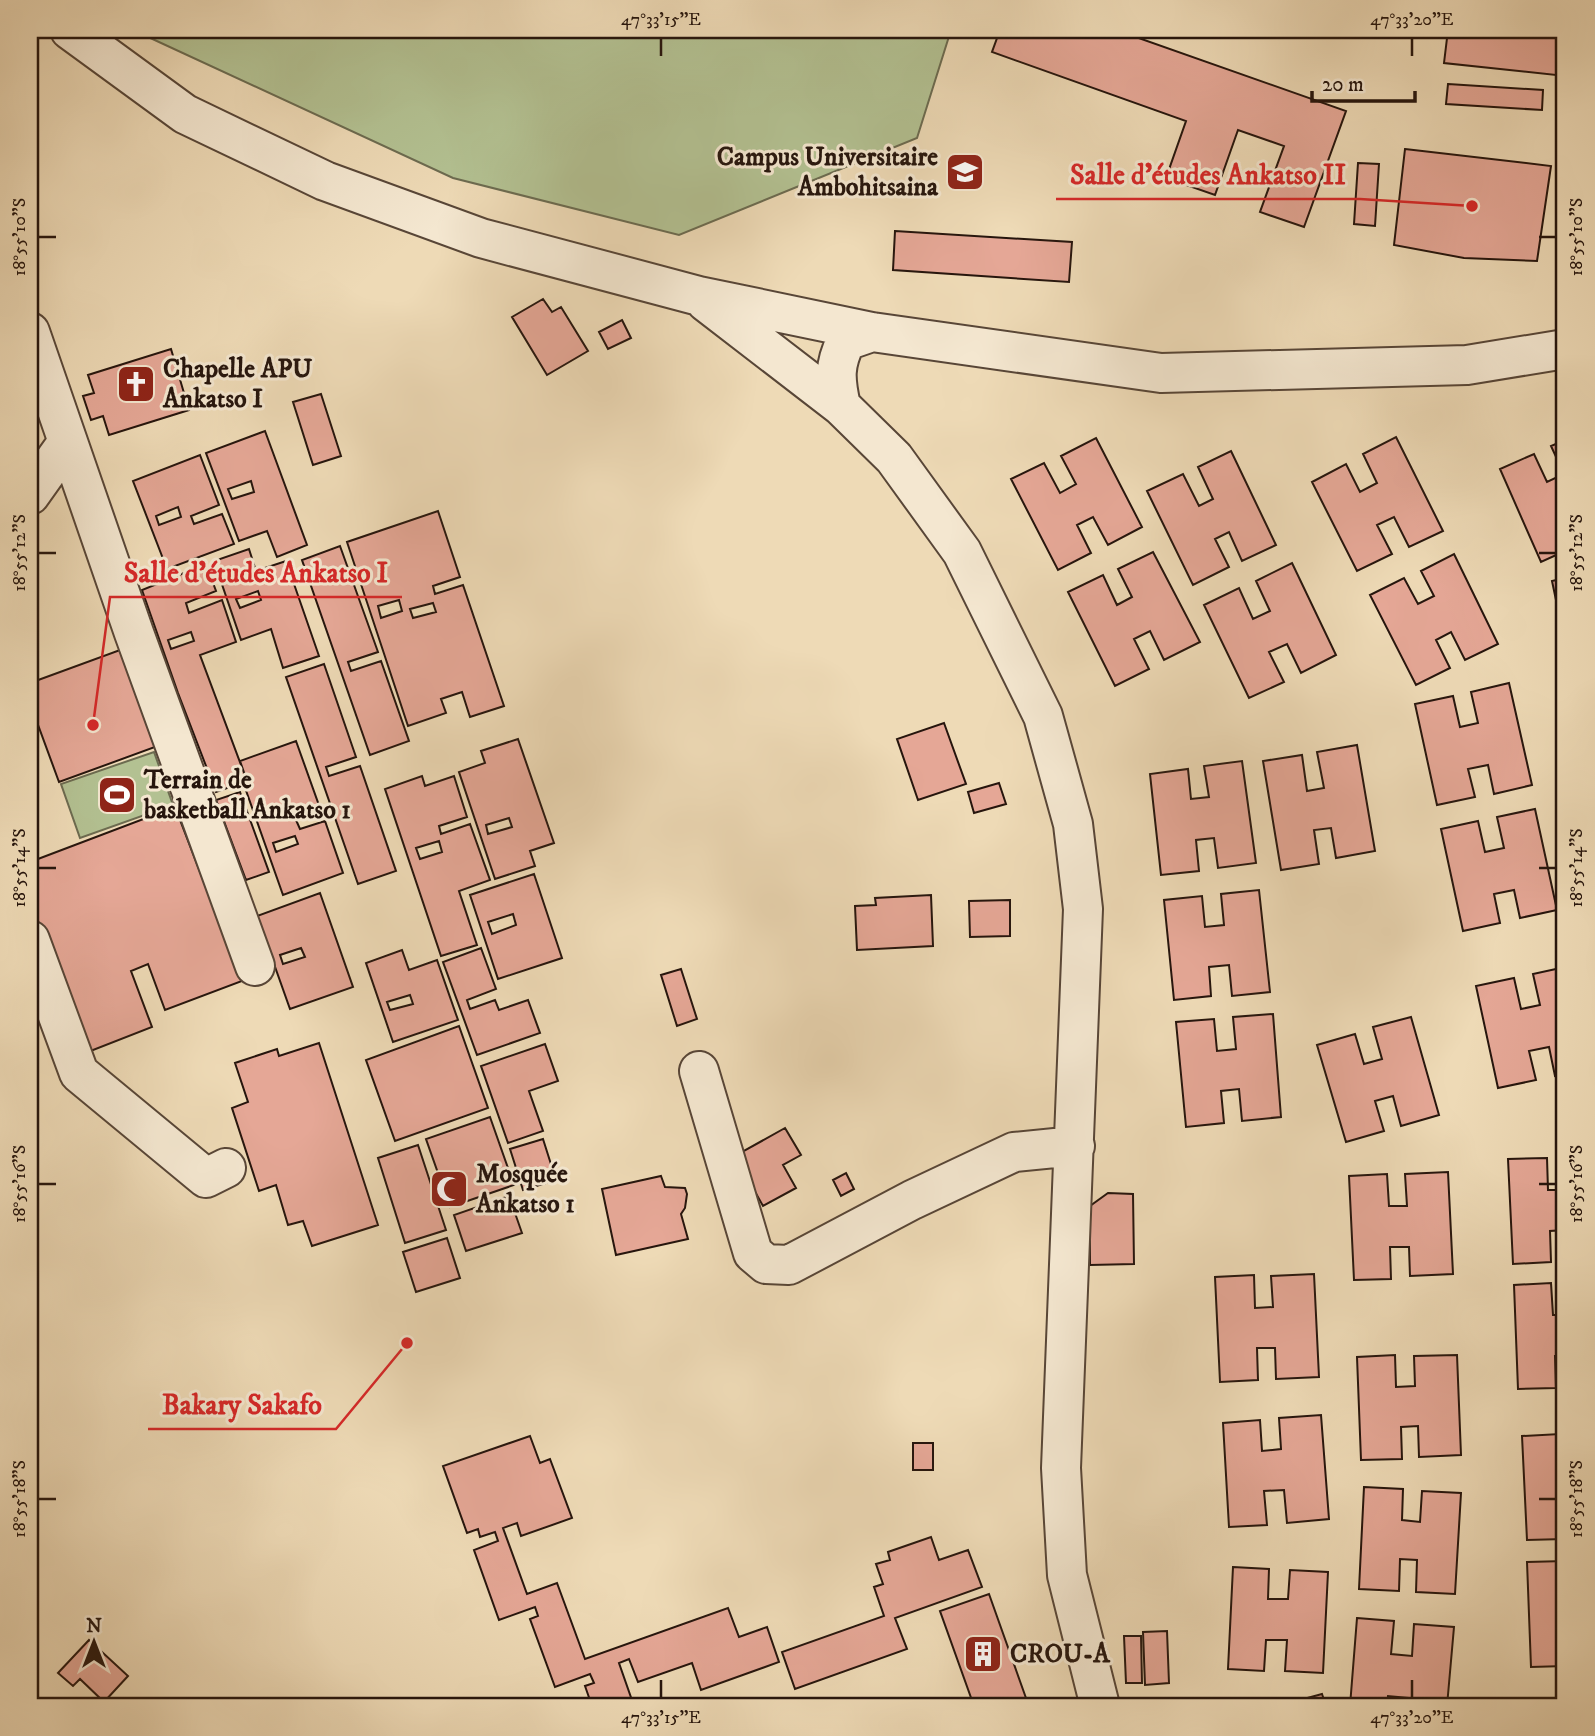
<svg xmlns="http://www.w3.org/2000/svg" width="1595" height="1736" font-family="'IM FELL DW Pica',serif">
<rect width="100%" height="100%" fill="#eedab6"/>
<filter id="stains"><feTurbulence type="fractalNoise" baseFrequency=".00286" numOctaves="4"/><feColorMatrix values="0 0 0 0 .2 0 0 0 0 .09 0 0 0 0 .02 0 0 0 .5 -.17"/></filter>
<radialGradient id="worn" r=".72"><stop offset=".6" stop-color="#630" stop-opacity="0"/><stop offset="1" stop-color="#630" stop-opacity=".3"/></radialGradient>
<path fill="#b3c192" stroke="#6c6b50" stroke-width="2" d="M133,30H951L917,138L679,235L453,178Z
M154,752L173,805L80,838L61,784Z"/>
<path fill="#e5a796" stroke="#26150d" stroke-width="2" fill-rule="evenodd" d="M1000,30H1116L1346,111L1304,227L1260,212L1284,146L1238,130L1215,195L1166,178L1186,121L992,52Z
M1448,30H1565V76L1444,63Z
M1448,84L1543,90L1542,110L1446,104Z
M1405,149L1551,166L1537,261L1464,258L1394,245Z
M1358,163L1379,164L1375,226L1354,224Z
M895,231L1072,242L1069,282L893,270Z
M543,299L552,312L561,307L588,351L547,375L512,317Z
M622,320L631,338L608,349L599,332Z
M171,349L189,410L109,435L103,416L91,420L83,396L94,393L88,375Z
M321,394L341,456L313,465L293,402Z
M265,431L307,545L277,557L267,531L239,541L206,453ZM251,481L254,492L232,499L228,489Z
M1396,437L1443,531L1409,547L1394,517L1377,525L1392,554L1357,571L1312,482L1346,464L1360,492L1377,483L1363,454Z
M1096,438L1142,527L1108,545L1093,517L1077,525L1091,553L1058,570L1011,479L1044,463L1060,493L1076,484L1061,456Z
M1565,440V517L1562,519L1565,526V551L1541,562L1500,469L1534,454L1547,482L1564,474L1551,446Z
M1231,451L1276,545L1242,561L1229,532L1215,539L1229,567L1193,585L1147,491L1183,474L1199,506L1213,499L1198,467Z
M200,455L219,505L191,516L194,524L222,514L234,544L167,569L133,481ZM178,507L181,517L159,525L156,516Z
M438,511L460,577L433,586L435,594L463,585L504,706L470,717L462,692L441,699L446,713L408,726L347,542ZM399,600L402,611L381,618L378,606ZM433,603L436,612L413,618L410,609Z
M340,546L378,652L348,662L351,671L381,661L409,741L370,755L302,560Z
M249,549L256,571L286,561L319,656L283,668L271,629L241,640L214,561ZM258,591L261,600L240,608L236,599Z
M1153,552L1200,642L1164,660L1150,631L1134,639L1149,669L1115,686L1068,592L1103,575L1117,605L1132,597L1118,569Z
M1454,554L1498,644L1465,660L1451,632L1436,640L1450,668L1416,685L1370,595L1404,578L1418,604L1434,596L1421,571Z
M1292,563L1336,655L1301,673L1287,644L1269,652L1284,682L1249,698L1204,605L1239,588L1253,619L1270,611L1256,581Z
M206,564L216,591L186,603L189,613L222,600L236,642L200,655L247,781L216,792L178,693L142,590ZM191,632L194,641L171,649L168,640Z
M1565,578V643L1552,581Z
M120,650L155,747L59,782L30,703V683Z
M324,664L356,757L326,767L329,776L360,766L396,871L358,884L286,677Z
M1509,683L1532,785L1494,794L1488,765L1468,769L1475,797L1437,805L1415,704L1453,696L1460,727L1478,723L1471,692Z
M944,723L966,784L918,800L897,739Z
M518,739L554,843L530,851L535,866L495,879L459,772L485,763L481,751ZM509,818L512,827L488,834L486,825Z
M296,741L321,811L296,820L300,829L325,821L343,873L283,895L243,782L247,781L240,761ZM295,836L298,844L276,852L273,843Z
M1357,745L1375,851L1336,858L1331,828L1314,830L1319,864L1281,870L1263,761L1302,755L1307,791L1324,788L1317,752Z
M1242,761L1256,863L1218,868L1214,838L1196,840L1199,871L1161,875L1150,774L1188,769L1191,799L1209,797L1204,766Z
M422,776L425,786L454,776L467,817L439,826L441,834L470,824L490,880L459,891L477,945L441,956L385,789ZM439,841L442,852L420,859L416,848Z
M999,783L1006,804L974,813L968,792Z
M240,792L269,872L246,880L216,800Z
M175,807L242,981L165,1010L148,964L131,971L152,1027L88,1052L58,996L30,921V862Z
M1535,809L1557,910L1520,918L1514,890L1494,894L1500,923L1463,931L1441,829L1478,821L1485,852L1504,848L1497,817Z
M534,874L562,958L498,979L470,895ZM513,914L516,925L492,934L488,922Z
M1259,890L1270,992L1232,996L1229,965L1209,967L1211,996L1174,1000L1164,900L1202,896L1205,927L1224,925L1221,894Z
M320,893L353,987L290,1009L257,916ZM301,948L305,957L283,964L280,955Z
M931,895L933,946L857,950L855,906L876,905L875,898Z
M1010,900V936L970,937L969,901Z
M481,948L496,989L467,1000L470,1009L495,1000L499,1010L528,1000L540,1033L477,1055L443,962Z
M402,950L409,970L437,960L458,1020L393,1042L366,963ZM410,995L413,1004L390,1010L387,1002Z
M1565,967V1073L1555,1076L1549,1047L1529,1051L1536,1080L1498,1088L1476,986L1514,978L1521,1009L1540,1005L1533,974Z
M681,969L697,1019L677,1026L661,975Z
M1273,1014L1281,1117L1242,1121L1239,1089L1221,1091L1224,1123L1186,1127L1176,1022L1214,1019L1217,1051L1236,1049L1233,1017Z
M1411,1017L1439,1115L1401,1126L1393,1096L1375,1101L1384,1131L1346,1142L1317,1045L1355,1034L1364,1064L1382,1059L1373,1027Z
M459,1026L488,1108L395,1141L366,1060Z
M319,1043L378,1225L312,1246L303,1221L288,1225L276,1185L259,1191L232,1108L248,1102L235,1063L277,1049L279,1056Z
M545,1044L558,1081L529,1091L543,1131L508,1143L481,1066Z
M490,1117L514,1185L450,1207L426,1139Z
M785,1128L801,1155L783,1165L796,1188L763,1206L735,1156Z
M543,1139L556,1180L523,1190L510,1149Z
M418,1145L446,1230L405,1243L378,1158Z
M1547,1158L1548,1190H1565V1230L1550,1231L1551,1262L1513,1264L1508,1159Z
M1448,1172L1453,1274L1410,1276L1409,1247H1390L1391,1279L1354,1280L1349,1176L1387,1174L1389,1206H1407L1405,1174Z
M846,1173L854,1189L841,1196L833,1180Z
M661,1176L665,1187L685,1188L687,1194L685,1208L681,1214L688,1239L616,1255L602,1189Z
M1108,1193L1133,1194L1134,1264L1090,1265V1206Z
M509,1196L522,1233L466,1251L454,1215Z
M447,1238L460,1278L416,1292L403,1252Z
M1314,1274L1319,1377L1276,1379L1275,1348H1257L1258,1380L1220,1382L1215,1277L1254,1275L1255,1308L1273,1307L1271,1276Z
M1551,1283L1553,1315H1565V1356H1555L1556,1388L1518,1389L1514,1285Z
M1395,1355L1396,1387L1415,1386L1414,1356L1457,1355L1461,1455L1419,1457L1418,1426L1401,1427L1402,1459L1361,1460L1357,1357Z
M1321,1415L1329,1519L1287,1523L1284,1490L1264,1491L1267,1525L1229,1527L1223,1423L1260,1420L1262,1451L1281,1449L1279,1418Z
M1560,1434L1562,1467H1565L1564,1539L1527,1540L1522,1436Z
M530,1436L540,1463L550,1459L572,1518L521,1536L517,1523L503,1528L527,1594L557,1583L585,1659L728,1608L739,1637L767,1627L779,1662L701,1690L692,1663L638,1682L629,1659L619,1663L634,1706H592L585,1686L594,1683L590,1674L555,1687L530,1619L538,1616L535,1607L499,1620L474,1550L498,1541L495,1532L480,1537L478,1529L467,1533L443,1466Z
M913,1443H933V1470H913Z
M1364,1487L1403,1489L1402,1520L1420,1522L1422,1491L1461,1493L1455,1594L1416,1592L1417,1560L1400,1559L1399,1591L1359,1589Z
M931,1537L939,1560L968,1550L982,1587L895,1618L907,1649L795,1689L782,1652L884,1616L874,1587L883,1584L876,1564L890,1560L888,1552Z
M1565,1561V1666L1531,1667L1527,1562Z
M1233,1567L1269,1569L1268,1599H1288L1290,1570L1328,1572L1323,1673L1285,1671L1287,1640H1266L1264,1671L1228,1669Z
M989,1594L1026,1698L1002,1706H974L940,1611Z
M1357,1618L1394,1621L1391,1654L1412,1656L1414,1624L1454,1627L1447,1706H1407L1408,1698L1388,1696L1387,1706H1350Z
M1167,1631L1169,1683L1145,1685L1143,1632Z
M1124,1636H1141L1142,1683H1126Z
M89,1640L128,1676L104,1702L80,1679L73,1686L58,1673Z
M1322,1694L1326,1706H1285V1704Z"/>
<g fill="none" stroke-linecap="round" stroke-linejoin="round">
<defs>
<path id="minor" d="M70,30L185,114L325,181L481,238L699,296L872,332L1161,373L1467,365L1565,349
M706,302L841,406L894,458L962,552L1043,716L1073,824L1083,909L1061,1468L1067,1575L1100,1706
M30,332L134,633L255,966
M841,406C835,379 834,365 846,341L872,332
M30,495L67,443
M30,940L79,1073L206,1178L226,1168
M699,1071L753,1253L766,1264L789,1265L912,1200L1014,1152L1075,1146"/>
</defs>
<use href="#minor" stroke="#584637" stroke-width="42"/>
<use href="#minor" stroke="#f4e7d0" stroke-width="38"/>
</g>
<path fill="none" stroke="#26150d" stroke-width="2.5" d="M661,38V56M1412,38V56M38,237H56M1539,237H1556M38,553H56M1539,553H1556M38,868H56M1539,868H1556M38,1184H56M1539,1184H1556M38,1499H56M1539,1499H1556M661,1680V1698M1412,1680V1698"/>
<defs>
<symbol id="university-square" viewBox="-11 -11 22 22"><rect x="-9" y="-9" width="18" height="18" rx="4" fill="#8f2418" stroke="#f4e7d0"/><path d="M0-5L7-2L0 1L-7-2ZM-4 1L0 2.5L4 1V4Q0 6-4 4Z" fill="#fff"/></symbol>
<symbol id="church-square" viewBox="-11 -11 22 22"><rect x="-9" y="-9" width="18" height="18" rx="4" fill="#8f2418" stroke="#f4e7d0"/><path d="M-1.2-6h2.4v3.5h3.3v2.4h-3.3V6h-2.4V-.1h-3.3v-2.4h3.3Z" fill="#fff"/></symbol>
<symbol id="stadium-square" viewBox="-11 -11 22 22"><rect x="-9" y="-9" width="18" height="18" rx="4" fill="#8f2418" stroke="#f4e7d0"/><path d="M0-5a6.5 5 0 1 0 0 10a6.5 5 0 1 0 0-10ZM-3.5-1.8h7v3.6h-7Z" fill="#fff"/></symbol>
<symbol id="mosque-square" viewBox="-11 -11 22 22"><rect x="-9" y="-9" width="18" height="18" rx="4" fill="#8f2418" stroke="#f4e7d0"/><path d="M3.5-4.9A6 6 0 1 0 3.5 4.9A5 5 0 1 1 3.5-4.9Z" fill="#fff"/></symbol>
<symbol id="building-square" viewBox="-11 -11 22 22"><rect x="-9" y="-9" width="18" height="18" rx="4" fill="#8f2418" stroke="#f4e7d0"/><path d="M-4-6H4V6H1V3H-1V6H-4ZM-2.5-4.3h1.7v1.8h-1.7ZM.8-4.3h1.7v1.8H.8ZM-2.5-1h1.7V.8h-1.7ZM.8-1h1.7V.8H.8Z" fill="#fff"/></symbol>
</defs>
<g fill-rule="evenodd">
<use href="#university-square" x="943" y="150" width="44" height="44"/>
<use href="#church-square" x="114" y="362" width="44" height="44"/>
<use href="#stadium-square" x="95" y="773" width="44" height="44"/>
<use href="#mosque-square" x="427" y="1167" width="44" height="44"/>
<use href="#building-square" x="961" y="1632" width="44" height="44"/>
</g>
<g text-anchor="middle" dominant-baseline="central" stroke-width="6" stroke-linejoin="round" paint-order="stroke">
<g font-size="26" font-weight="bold" fill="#26150d" stroke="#f4e7d0" text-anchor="start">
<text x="938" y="157" text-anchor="end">Campus Universitaire<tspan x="938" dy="30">Ambohitsaina</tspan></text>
<text x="163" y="369">Chapelle APU<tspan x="163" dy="30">Ankatso I</tspan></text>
<text x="144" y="780">Terrain de<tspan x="144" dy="30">basketball Ankatso 1</tspan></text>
<text x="476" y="1174">Mosquée<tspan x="476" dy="30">Ankatso 1</tspan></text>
<text x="1010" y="1654">CROU-A</text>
</g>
</g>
<path fill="none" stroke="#d62828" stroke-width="2.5" d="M1472 206L1360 199H1056M93 725L110 597H402M407 1343L336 1429H148"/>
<g fill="#d62828" stroke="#f4e7d0" stroke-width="2.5">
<circle cx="1472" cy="206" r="7"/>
<circle cx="93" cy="725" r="7"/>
<circle cx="407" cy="1343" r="7"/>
</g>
<g font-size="28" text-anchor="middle" font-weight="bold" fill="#d62828" stroke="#f4e7d0" stroke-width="6" stroke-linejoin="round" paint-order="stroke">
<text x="1208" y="184">Salle d'études Ankatso II</text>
<text x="256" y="582">Salle d'études Ankatso I</text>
<text x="242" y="1414">Bakary Sakafo</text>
</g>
<rect width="1595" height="1736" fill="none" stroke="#eedab6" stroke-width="77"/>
<g transform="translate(94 1642)" stroke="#f4e7d0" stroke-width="5" paint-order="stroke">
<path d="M0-5L12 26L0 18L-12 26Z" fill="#26150d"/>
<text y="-10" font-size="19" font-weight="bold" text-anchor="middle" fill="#26150d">N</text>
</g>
<path d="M1312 91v10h103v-10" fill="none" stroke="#26150d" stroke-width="3.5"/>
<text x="1322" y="91" font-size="21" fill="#26150d" stroke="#f4e7d0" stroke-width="5" paint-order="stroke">20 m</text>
<rect x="38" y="38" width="1518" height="1660" fill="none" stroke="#26150d" stroke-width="2.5"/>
<g font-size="18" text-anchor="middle" fill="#26150d">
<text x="661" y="25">47°33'15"E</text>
<text x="1412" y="25">47°33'20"E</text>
<text transform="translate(19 237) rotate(-90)" y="6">18°55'10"S</text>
<text transform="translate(1576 237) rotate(-90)" y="6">18°55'10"S</text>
<text transform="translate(19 553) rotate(-90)" y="6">18°55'12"S</text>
<text transform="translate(1576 553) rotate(-90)" y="6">18°55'12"S</text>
<text transform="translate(19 868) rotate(-90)" y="6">18°55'14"S</text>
<text transform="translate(1576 868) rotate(-90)" y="6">18°55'14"S</text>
<text transform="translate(19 1184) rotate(-90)" y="6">18°55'16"S</text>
<text transform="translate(1576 1184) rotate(-90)" y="6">18°55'16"S</text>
<text transform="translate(19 1499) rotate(-90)" y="6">18°55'18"S</text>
<text transform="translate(1576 1499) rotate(-90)" y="6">18°55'18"S</text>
<text x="661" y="1723">47°33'15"E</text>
<text x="1412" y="1723">47°33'20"E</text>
</g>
<rect width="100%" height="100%" filter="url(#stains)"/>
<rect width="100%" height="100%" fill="url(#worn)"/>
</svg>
